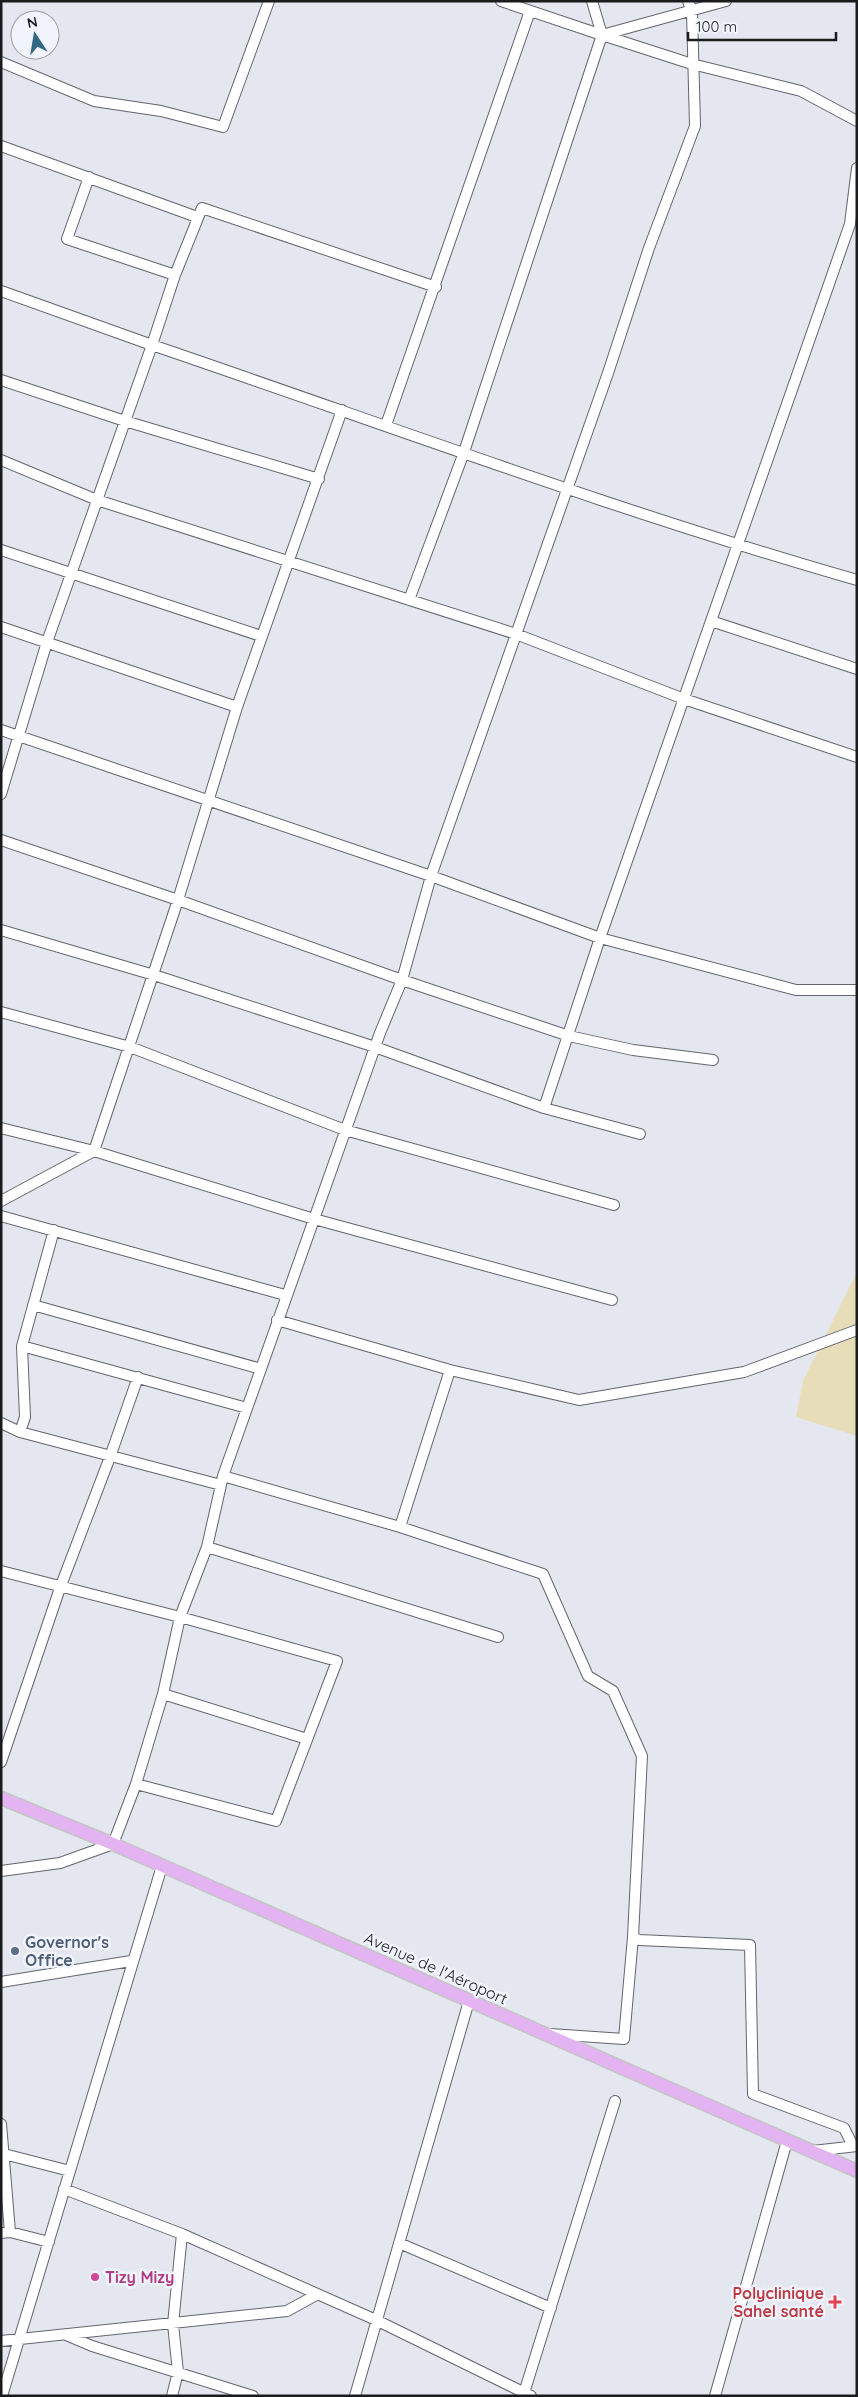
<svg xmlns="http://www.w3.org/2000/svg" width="858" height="2397" font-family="Quicksand,sans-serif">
<rect width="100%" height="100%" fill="#e4e7ef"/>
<path fill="#e7ddb8" d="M857,1272V1436L796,1417L803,1381Z"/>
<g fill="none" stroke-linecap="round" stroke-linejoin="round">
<defs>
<path id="minor" d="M501,1L602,35L726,1
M602,35L692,64L801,91L857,121
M1,62L94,101L161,111L223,127L269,1
M1,146L197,217
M89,177L67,239L175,275
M436,287L202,208L175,275L152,345C387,425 619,512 857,580
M1,291L152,345L47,642L1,794
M1,380L125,421L319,479
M386,425L530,11
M1,460L97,500L516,634L684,699L857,757
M1,550L261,636
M409,600L463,455L602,35L592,1
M711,621L857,669
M1,627L237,707
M1,730L431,876L600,938L796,990H857
M1,840L178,900L402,980L569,1036L633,1050L713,1060
M1,930L154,975L375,1047L544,1108L640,1134
M1,1012L130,1047L345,1130L614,1205
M544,1108L600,938L850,224L857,168
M1,1128L94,1151L314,1219L612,1300
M1,1201L94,1151L178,900L237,707L342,410
M1,1216L285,1295
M54,1230L22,1346L247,1408
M33,1305L261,1369
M277,1320L450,1370
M1,1423L20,1432L221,1485
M20,1432L25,1417L22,1346
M223,1476L400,1527L543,1574L588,1676L613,1691L642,1756L633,1937L639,1940L750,1945L753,2094L844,2128L853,2146
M400,1527L450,1370L579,1400L744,1372L857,1330
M207,1547L498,1637
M1,1571L180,1617L337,1661L276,1821L136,1784
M163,1694L307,1739
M1,1762L60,1588L110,1457L138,1377
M1,1871L60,1863L113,1844L136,1784L163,1694L180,1617L207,1547L223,1476L380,1033L402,980L431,876L608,373L649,248L695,126L692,12L688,1
M1,1982L131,1961
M550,2034L624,2039L633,1937
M1,2124L10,2232
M813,2151L857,2146
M4,2154L70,2171
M64,2189L182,2234L376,2320L531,2396
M1,2233L10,2232L49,2242
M399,2243L551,2308
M66,2335L92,2346L253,2396
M1,2341L287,2311L316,2295
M524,2393L615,2101
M2,2396L162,1866
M172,2396L178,2372L173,2324L182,2234
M355,2396L469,2001
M715,2396L787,2141"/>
<path id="major" d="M1,1798L113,1844L857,2171"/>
</defs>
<use href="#minor" stroke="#63656d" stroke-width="12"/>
<use href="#major" stroke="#c3c4c4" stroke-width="15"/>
<use href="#minor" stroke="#fff" stroke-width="10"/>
<use href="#major" stroke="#e4b4f2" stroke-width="12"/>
</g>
<circle fill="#5c6f8a" stroke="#f1f4fc" stroke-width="2" cx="15" cy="1951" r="5"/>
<circle fill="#d1479c" stroke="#f1f4fc" stroke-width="2" cx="95" cy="2277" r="5"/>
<path fill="#e0444e" stroke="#f1f4fc" stroke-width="2" d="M832.5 2294.5h5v5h5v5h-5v5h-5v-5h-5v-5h5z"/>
<g text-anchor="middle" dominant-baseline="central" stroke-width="5" stroke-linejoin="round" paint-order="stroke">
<g font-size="16" font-weight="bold" fill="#4e5e75" stroke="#f1f4fc" text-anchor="start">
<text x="25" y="1942">Governor's<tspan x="25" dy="18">Office</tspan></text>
</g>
<g font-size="16" fill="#191b1d" stroke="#f1f4fc">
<text transform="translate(436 1968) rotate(24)">Avenue de l'Aéroport</text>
</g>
<g font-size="16" font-weight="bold" fill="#b23c85" stroke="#f1f4fc" text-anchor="start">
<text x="105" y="2277">Tizy Mizy</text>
</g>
<g font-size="16" font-weight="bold" fill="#be3a42" stroke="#f1f4fc" text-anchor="end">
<text x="824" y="2293">Polyclinique<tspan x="824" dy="18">Sahel santé</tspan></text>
</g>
</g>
<rect width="858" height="2397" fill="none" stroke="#191b1d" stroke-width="5"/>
<g transform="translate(35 35) rotate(348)"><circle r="24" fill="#f1f4fc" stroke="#9b9da3"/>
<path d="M0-4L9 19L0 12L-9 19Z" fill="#316782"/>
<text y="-8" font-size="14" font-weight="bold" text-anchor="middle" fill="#191b1d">N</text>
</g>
<path d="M688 32v8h148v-8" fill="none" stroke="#191b1d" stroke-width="2.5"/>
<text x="696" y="32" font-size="15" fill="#191b1d" stroke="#f1f4fc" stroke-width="4" paint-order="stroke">100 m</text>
</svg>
